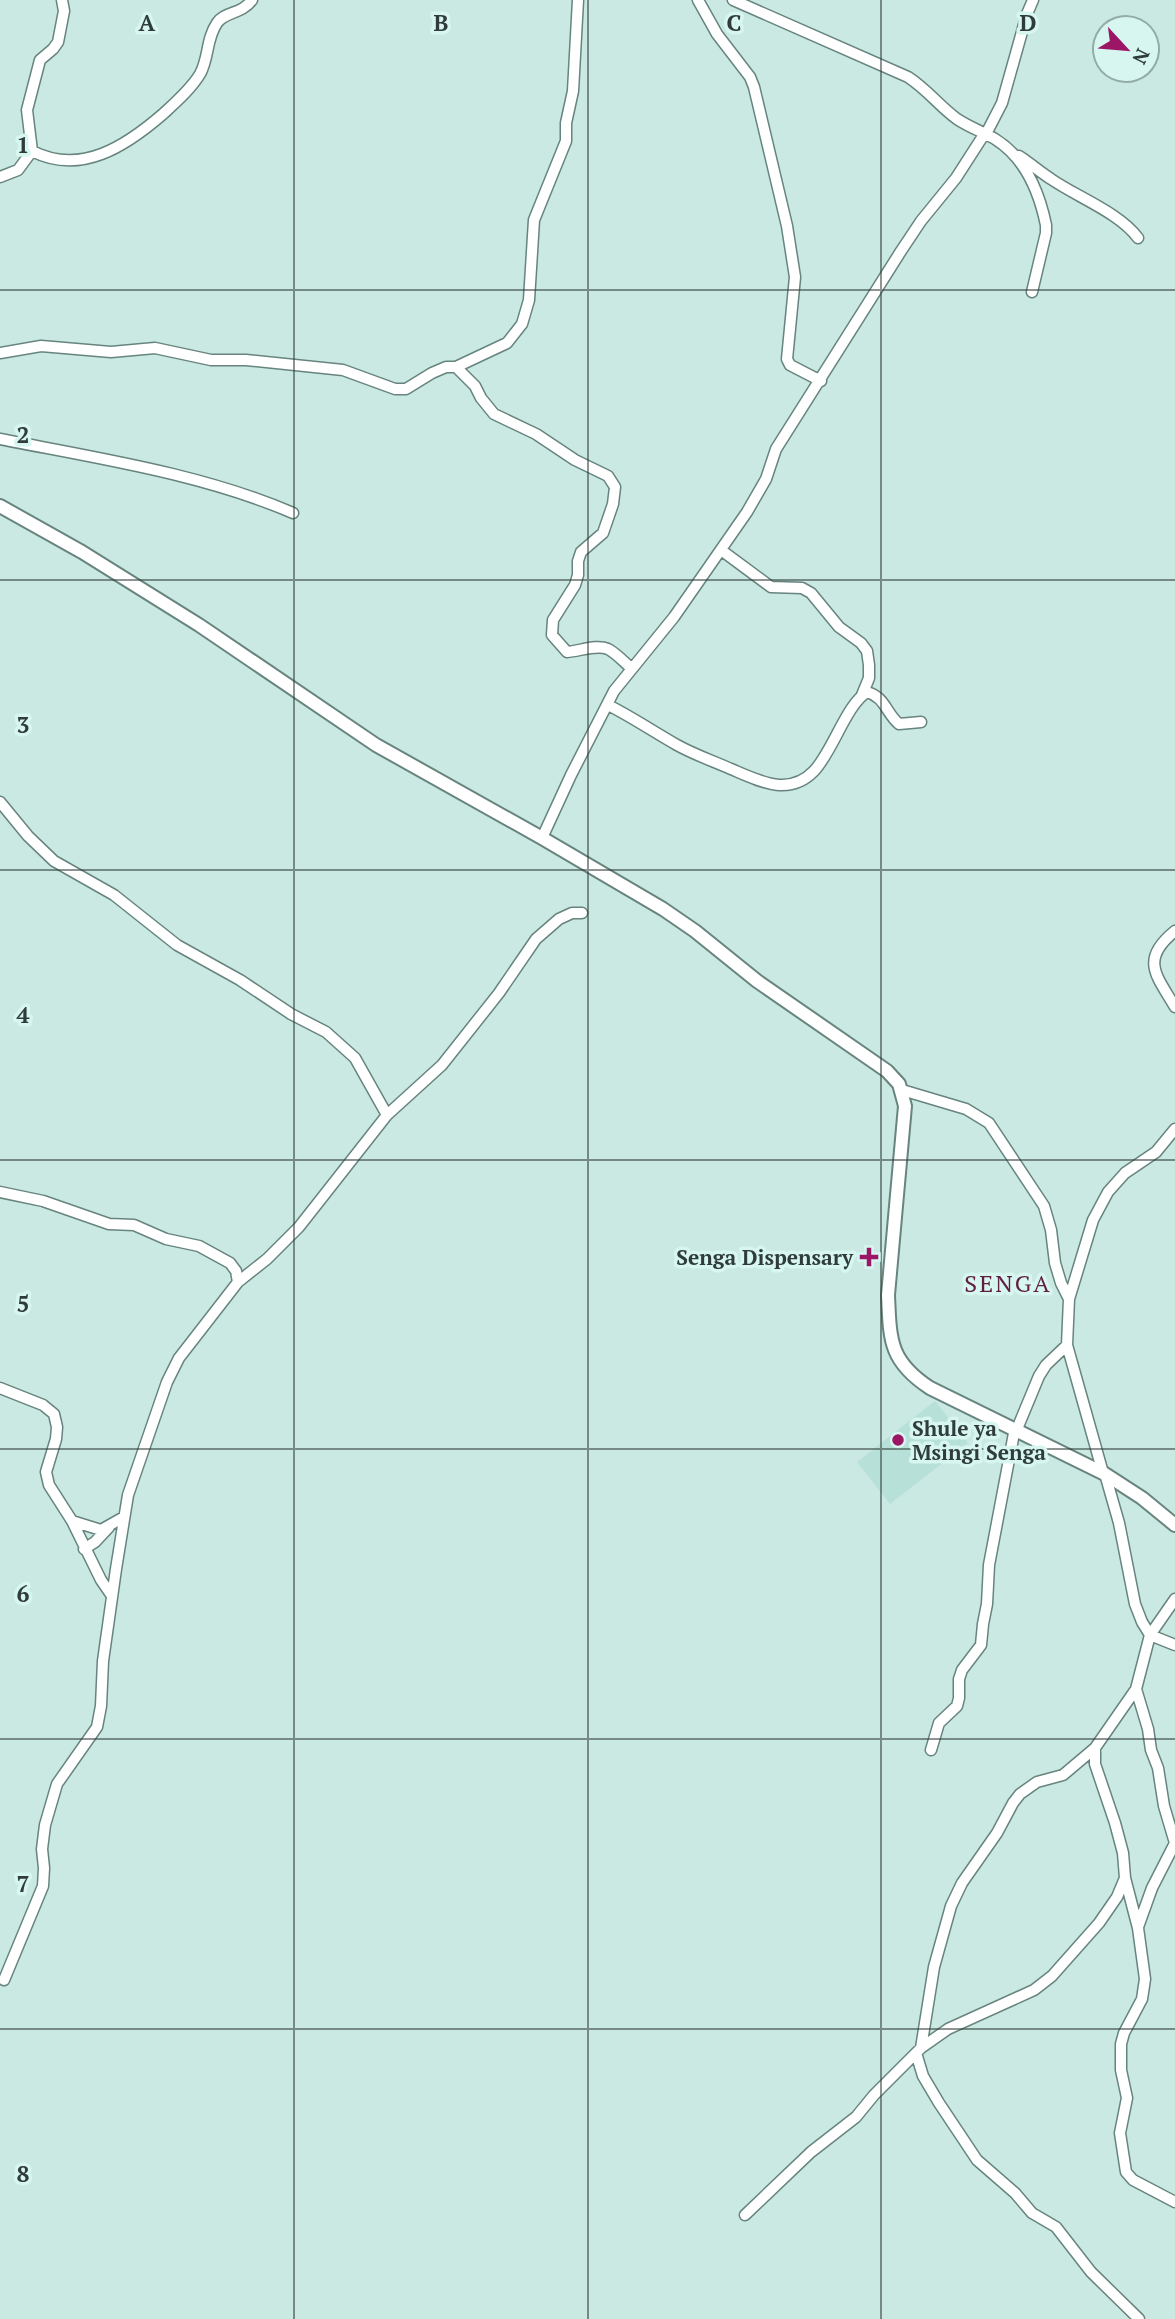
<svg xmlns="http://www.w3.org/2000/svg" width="1175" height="2319" font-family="'PT Serif',serif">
<rect width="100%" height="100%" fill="#c9e9e2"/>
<path fill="#b7e1d8" d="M935,1401L968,1443L890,1504L857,1462Z"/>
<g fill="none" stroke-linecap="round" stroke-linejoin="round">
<defs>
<path id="minor" d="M698,0L717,34L750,77L754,87L787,226L795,277L787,359L790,365L821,381
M733,0L908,77C928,90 939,106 957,119C969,127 983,132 995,139C1024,157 1039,191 1046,225V233L1032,292
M986,134L1002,103L1027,14L1033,0
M32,151C81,176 126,146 163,114C176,102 191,89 200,74C209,58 206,39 217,23C225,11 241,15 252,0
M1019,156C1030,163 1040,172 1051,179C1077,197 1120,213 1138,238
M0,177L18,170L32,151L27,110L40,60L53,49L58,42L64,11L62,0
M0,353L41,346L111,352L155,348L211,360H246L343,370L395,389H406L432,373L446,367H456L475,386L481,398L494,414L536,434L575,460L608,476L615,487L613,504L603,533L581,552L578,561V575L575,585L553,620L552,635L567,652C580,651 597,644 608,649C616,653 624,662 631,668
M456,367L507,343L522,324L529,300L534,220L566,141V123L573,91L578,0
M0,439C96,458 203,474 293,513
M721,550L771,587L802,588L811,593L839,627L861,643L867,651L869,665V678L862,695
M608,705C632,717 654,732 677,745C695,755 713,761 731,769C759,781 789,797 814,771C833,751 846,705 867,692C885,697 886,713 899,724L921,722
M0,802L28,836L54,861L114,895L177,945L240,980L291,1014L326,1032L355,1058L387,1115
M542,838L571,775L614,691L674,617L747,512L766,479L776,449L901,251L921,221L956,178L985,133
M1175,931C1139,960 1157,976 1175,1007
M902,1090L966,1109L989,1123L1044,1206L1051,1230L1055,1263L1061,1283L1069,1299
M0,1192L43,1201L109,1224L134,1225L166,1239L199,1246L230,1263L236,1271L238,1282
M0,1388L43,1405L54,1414L57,1427L56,1439L46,1472L49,1485L72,1521L101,1580L112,1596
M1017,1429L1039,1376L1046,1365L1067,1345
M1103,1473L1067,1345L1069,1299L1093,1220L1108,1192L1125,1173L1156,1152L1175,1129
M1105,1474L1119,1523L1135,1604L1142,1622L1150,1635L1175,1645
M72,1521L101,1530L124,1517
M84,1549L95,1542L109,1527
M1136,1689L1148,1729L1151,1750L1158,1768L1164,1806L1175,1843L1152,1888L1138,1927
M931,1750L939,1723L957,1706L959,1698V1679L962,1670L981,1645L983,1624L987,1604L989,1565L1015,1428
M1125,1878L1138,1928L1145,1979L1142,1999L1124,2033L1121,2044V2070L1127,2098L1120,2133L1126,2172L1133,2180L1175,2202
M4,1980L43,1886L44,1868L42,1849L45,1825L57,1784L97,1727L101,1706L103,1661L116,1569L128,1495L167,1382L179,1358L238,1282L267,1259L299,1227L387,1115L442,1065L499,993L536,939L559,919L572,913H582
M921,2048L934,1967L951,1906L962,1883L997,1833L1013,1803L1020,1794L1037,1782L1063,1775L1095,1748
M916,2053L923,2076L939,2103L977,2160L1015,2193L1032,2213L1056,2227L1091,2272L1139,2319
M745,2215L811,2152L856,2117L874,2095L921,2048L948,2029L1034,1990L1052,1976L1099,1923L1117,1897L1125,1878L1123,1853L1115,1823L1095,1764V1748L1136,1689L1150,1635L1175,1599"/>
<path id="tertiary" d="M0,506L82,552L199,625L376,745L542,838L663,909L695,931L757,981L887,1071L899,1084L905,1106L888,1295C890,1340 889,1361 930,1388L1105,1474L1142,1498L1175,1525"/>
</defs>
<use href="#minor" stroke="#67847e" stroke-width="13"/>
<use href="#tertiary" stroke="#67847e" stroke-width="16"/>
<use href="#minor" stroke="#fff" stroke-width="10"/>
<use href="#tertiary" stroke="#fff" stroke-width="12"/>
</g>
<path fill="none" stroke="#2f3c39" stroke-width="2" stroke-opacity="0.55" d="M294,0V2319M588,0V2319M881,0V2319M0,290H1175M0,580H1175M0,870H1175M0,1160H1175M0,1449H1175M0,1739H1175M0,2029H1175"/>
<g fill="#9c1666" stroke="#d6f6ef" stroke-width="2.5">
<path d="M865.5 1246.5h7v7h7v7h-7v7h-7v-7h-7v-7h7z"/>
<circle cx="898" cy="1440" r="7"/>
</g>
<g text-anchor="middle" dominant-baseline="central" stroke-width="7" stroke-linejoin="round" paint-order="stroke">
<g font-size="21" font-weight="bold" fill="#2f3c39" stroke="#d6f6ef" text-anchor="end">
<text x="853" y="1257">Senga Dispensary</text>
<text x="912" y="1428" text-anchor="start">Shule ya<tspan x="912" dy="24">Msingi Senga</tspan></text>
</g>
<g font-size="24" letter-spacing="2" fill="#5e1f40" stroke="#d6f6ef">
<text x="1008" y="1283">SENGA</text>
</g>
</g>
<g font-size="23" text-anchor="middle" font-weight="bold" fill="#2f3c39" stroke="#d6f6ef" stroke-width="7" stroke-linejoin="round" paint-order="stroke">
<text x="147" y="31">A</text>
<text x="441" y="31">B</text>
<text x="734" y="31">C</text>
<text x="1028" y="31">D</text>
<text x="23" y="153">1</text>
<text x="23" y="443">2</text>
<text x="23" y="733">3</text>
<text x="23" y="1023">4</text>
<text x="23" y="1312">5</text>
<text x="23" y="1602">6</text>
<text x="23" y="1892">7</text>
<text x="23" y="2182">8</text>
</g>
<g transform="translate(1126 49) rotate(116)"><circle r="33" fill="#d6f6ef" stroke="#93aca6" stroke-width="2"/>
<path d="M0-5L12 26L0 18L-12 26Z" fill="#9c1666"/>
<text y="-10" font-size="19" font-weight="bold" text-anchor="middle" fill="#2f3c39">N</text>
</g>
</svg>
